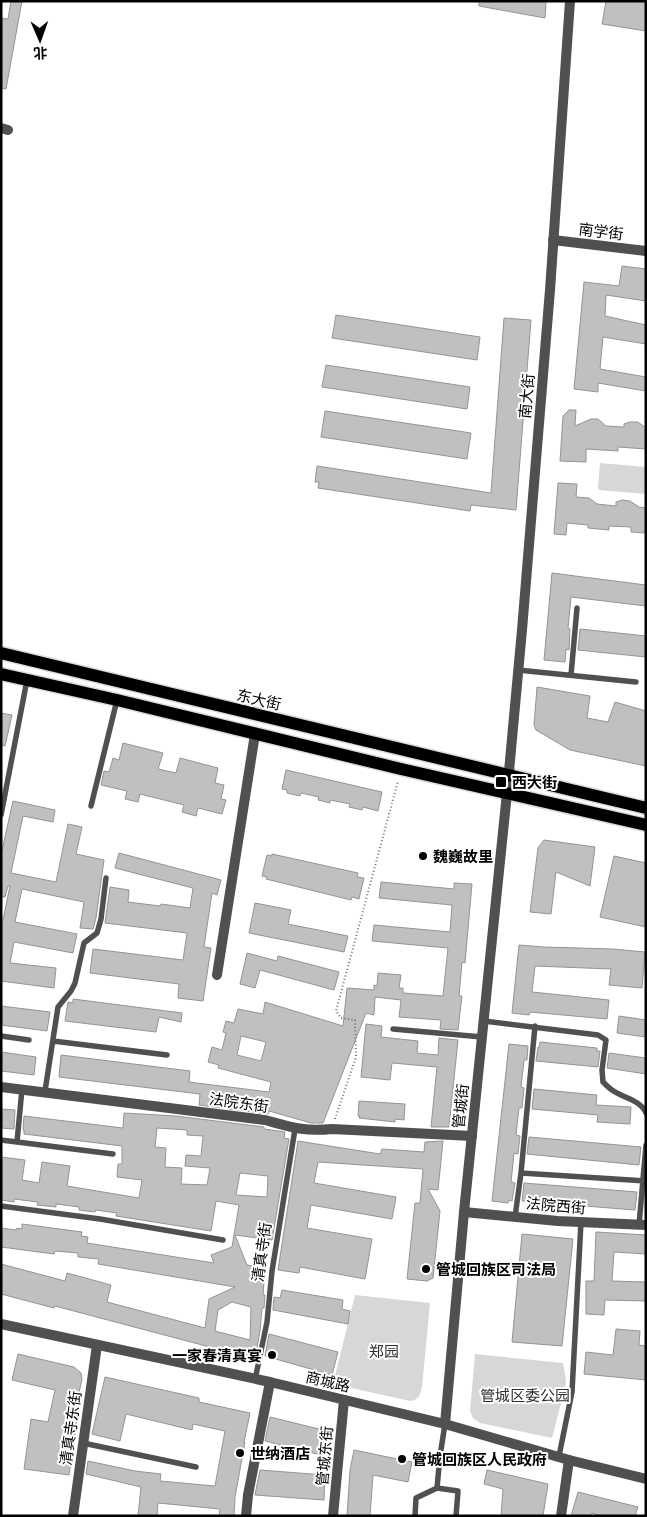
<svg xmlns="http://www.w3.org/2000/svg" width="647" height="1517" font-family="'Noto Sans','Noto Sans SC',sans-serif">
<rect width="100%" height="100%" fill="#fff"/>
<path fill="#d7d7d7" d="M600,463L646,467V494L599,490L598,487Z
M355,1295L430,1303L422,1387C420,1395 419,1400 410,1401L333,1384Z
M475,1354L563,1363L566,1381L565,1388L552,1438L480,1423L473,1418L470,1411Z"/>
<path fill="#c0c0c0" stroke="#949494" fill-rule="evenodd" d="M11,1H22L6,89L1,88V18L8,19Z
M479,1H546L545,18L479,6Z
M606,1H646V31L602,24Z
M622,266L646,269V301L606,295L605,316L646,325V344L603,337L600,369L646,377V391L598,383V392L574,389L584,282L619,286Z
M336,315L480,337L477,360L332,338Z
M504,318L531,320L516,510L471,505L470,511L318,488L319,482H315L317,466L491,493Z
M326,365L470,387L467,409L322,387Z
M569,410H576L575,426L591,419H598L606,426L624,427V424L630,422H638L646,428V449L618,447V451L586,449V462L560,461L563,416Z
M325,411L471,433L467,459L321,437Z
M558,483L577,484L576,497L589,498L597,504L616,506V502L622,500L630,501L639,507L646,508V533L631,532V527L609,526V530L588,528V525L567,523L566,535L554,534Z
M552,573L646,585V606L571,597L568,628L570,629L569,650L566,649L565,662L544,660Z
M580,629L646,636V657L578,650Z
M537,687L590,696L587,718L608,722L615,702L646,711V766L570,750L536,730L534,725Z
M1,713L12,715L5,746L1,745Z
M123,743L163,753L158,769L176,773L180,758L218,768L215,783L224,785L221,799L226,800L222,814L198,808L196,816L182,812L184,805L140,794L138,802L125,799L127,791L101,785L104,771L109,772L113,758L119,760Z
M286,770L382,792L378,811L363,807L362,810L349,807L350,804L330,800V803L318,800L319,797L301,793L300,796L287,793V790L282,789Z
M13,801L55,810L53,822L23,816L11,873L56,882L68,824L82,827L76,854L104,860L96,918L93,929L80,928L84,902L22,889L15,922L77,934L73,953L14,942L10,963L56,968L54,988L1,981V920H3L10,886H8L5,897H1V855Z
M544,840L595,847L590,886L556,872L551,914L530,912L538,848Z
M119,853L221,880L217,895L212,893L204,947L211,948L203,1001L178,998L179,984L90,973L93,949L183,960L187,933L105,923L110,887L129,890L128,902L160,906L161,904L190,908L193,888L115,868Z
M272,854L358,873L357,877L364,878L359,899L352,897L351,900L266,879L267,877L262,876L267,855L272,856Z
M614,856L646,863V927L600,917Z
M381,882L454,889V883L472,884L465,963L462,962L459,996H462L458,1030L440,1029L441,1020L399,1017L401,1000L375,997L374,1015L366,1013L323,1123H311L269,1111L268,1114L199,1105L200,1094L59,1077L61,1055L190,1071L189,1082L269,1092L271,1082L218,1068L219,1065L208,1062L212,1047L222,1050L226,1033L223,1032L226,1021L234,1023L238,1009L263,1014L265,1002L343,1026L347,988L374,990V985L377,986L378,973L401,975L399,988H403V993L443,996L448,948L372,941L374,925L450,932L452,905L379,898ZM241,1036L266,1042L261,1061L237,1055Z
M255,903L291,910L288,924L348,936L344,952L249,933Z
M519,945L544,947L613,949L645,952L642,988L609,985L611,969L535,966L532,992L609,1000L607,1019L530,1012L529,1015L512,1013Z
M247,953L277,961L278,956L339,972L334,990L260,970L255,988L240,984Z
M73,999L182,1013L181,1022L159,1017L156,1032L65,1021L68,1002L73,1003Z
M1,1006L50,1012L47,1031L1,1025Z
M619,1016L646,1020V1037L617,1033Z
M366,1024L382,1026L381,1037L418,1041L417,1053L438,1055L439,1038L458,1040L449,1127H431L437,1067L392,1063L390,1080L361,1077Z
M540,1042L597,1048V1051H600L598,1067L536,1061L538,1047L539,1048Z
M509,1044L528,1046L527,1060H524L521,1087L524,1088L522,1108H519L516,1135L520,1136L518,1154L514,1153L511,1182L515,1183L512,1201L509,1200L508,1203L492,1201Z
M1,1052L36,1057L34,1075L1,1071Z
M609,1053L646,1058V1074L607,1068Z
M534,1089L597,1095L596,1105L631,1107L630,1124L597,1122L598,1115L532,1109Z
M359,1101L405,1104L404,1120L395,1119V1122L359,1118L360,1116H358Z
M1,1109L15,1110L14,1129L1,1128Z
M124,1113L176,1116L264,1127V1129L285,1132L284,1138L289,1139L272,1240L235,1235L247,1265L265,1268L263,1295H265L264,1308H262L260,1331L255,1359L55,1306L54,1308L1,1294V1264L65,1281L67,1273L111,1285L107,1302L205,1328L209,1299L235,1287L98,1264L99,1259L78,1257V1253L55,1251L54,1254L1,1247V1228L16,1230L17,1228L22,1229V1224L82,1232L81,1236L88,1237L87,1243L214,1263L211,1255L232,1247L239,1205L216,1201L211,1231L116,1216L117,1213L96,1210L95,1212L79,1210V1207L56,1204V1207L37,1205L38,1202L14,1199V1202L1,1200V1157L25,1160L22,1180L39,1183L42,1162L70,1166L67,1186L139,1198L142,1180L117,1177L118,1164H122V1146L24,1134V1130H23L24,1116L123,1128ZM157,1128L187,1130V1135L203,1136L201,1156L186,1155L185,1166L210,1168L207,1185L181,1184L182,1168L165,1167L166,1148L155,1147ZM240,1173L268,1176L267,1197L236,1195ZM232,1302L251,1307L250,1340L215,1331L218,1310Z
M529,1137L641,1147L639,1165L527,1154Z
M298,1141L380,1154L382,1149L424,1152L425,1142L443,1141L438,1190L428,1189L440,1211L433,1278L427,1281L407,1279L415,1203H420L423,1169L318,1162L314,1183L396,1197L392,1219L311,1205L307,1228L372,1239L365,1279L300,1267L299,1273L278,1270Z
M524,1183L637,1192L635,1210L522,1201Z
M596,1232L646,1235V1254L614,1252L612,1281L646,1282V1301L605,1300L604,1315L586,1314V1281H594Z
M522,1234L573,1239L562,1346L512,1342Z
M282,1290L343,1300L342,1309L350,1311L348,1324L273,1310L274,1297L280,1298Z
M616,1329L640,1331L639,1345L646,1346V1380L584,1374L586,1352L613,1355Z
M269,1334L338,1352L332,1375L265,1356Z
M18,1354L74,1367L81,1373L82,1379L73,1419L77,1420L69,1475L24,1469L31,1419L48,1422L55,1390L12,1380Z
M105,1377L199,1398V1402L250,1413L244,1442H245L235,1497L234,1516H219L220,1509L158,1503L157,1516H138L141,1487L86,1474L88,1461L135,1471L161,1474L160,1481L215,1486L225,1431L193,1424L192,1430L126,1414L120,1441L92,1434Z
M270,1417L327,1431L321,1455L265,1441Z
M354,1450L412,1462L408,1482L373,1475L370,1516H347L350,1470Z
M260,1470L325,1475L324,1500L255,1495Z
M487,1470L548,1484L543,1516H501L503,1489L484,1484Z
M578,1492L638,1507L635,1516H602L592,1513L591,1516H571Z"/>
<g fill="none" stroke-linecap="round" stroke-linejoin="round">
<defs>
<path id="primary" d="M1,653L646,808
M1,674L117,700L401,769L646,825"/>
</defs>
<use href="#primary" stroke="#dbdbdb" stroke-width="15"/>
<path stroke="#727272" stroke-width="2" stroke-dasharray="1 2.5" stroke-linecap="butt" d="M335,1119L356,1057L355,1020L341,1018L336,1011L398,781"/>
<path stroke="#505050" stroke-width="5.5" d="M518,670L636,682
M571,675L577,608
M91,806L117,700
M1,815L27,680
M484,1021L598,1035L606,1040L602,1070L603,1082C606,1085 609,1088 612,1090C623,1098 641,1100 646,1113
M393,1029L482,1037
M1,1036L29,1040
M53,1041L167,1055
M45,1091L58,1007L71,991L75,983L84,943L97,933L101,919L106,878
M1,1140L113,1154
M17,1142L22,1089
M521,1173L646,1181
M1,1206L100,1219L223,1240
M515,1217L521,1173L535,1026
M639,1225L646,1145
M255,1380L267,1322L272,1271L295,1129
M83,1443L196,1467
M559,1456L572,1392L581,1222
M437,1488L458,1491L456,1516
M415,1516L416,1498L437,1488L440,1456L445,1424"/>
<path stroke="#505050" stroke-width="10" d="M1,128L8,130
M553,240L646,251
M217,975L255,734
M1,1087L265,1120C291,1127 304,1132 332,1129L472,1136
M464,1212L558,1221L646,1225
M73,1516L97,1345
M246,1516L248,1495L270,1382
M333,1516L344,1400
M561,1516L569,1460"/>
<path stroke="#505050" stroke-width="10" d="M1,1324L270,1382L445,1424L569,1460L646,1479
M445,1424L464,1212L507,793L522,630L550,290L570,1"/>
<use href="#primary" stroke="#000" stroke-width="12"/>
</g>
<g fill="#000" stroke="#fff" stroke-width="2">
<rect x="495" y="776" width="12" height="12" rx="2.5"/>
<circle cx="423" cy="856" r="5"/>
<circle cx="426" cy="1269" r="5"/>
<circle cx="272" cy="1355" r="5"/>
<circle cx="240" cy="1453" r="5"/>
<circle cx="402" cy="1459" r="5"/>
</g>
<g text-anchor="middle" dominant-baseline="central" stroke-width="4" stroke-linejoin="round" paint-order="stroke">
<g font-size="15" fill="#000" stroke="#fff">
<text transform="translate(601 231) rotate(7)">南学街</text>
<text transform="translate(526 396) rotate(-85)">南大街</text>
<text transform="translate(259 699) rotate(13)">东大街</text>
<text transform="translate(239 1102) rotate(8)">法院东街</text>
<text transform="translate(460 1106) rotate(-84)">管城街</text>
<text transform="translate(556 1205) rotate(5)">法院西街</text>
<text transform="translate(261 1252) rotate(-82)">清真寺街</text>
<text transform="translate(328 1381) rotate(13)">商城路</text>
<text transform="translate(70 1428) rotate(-82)">清真寺东街</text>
<text transform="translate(324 1456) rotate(-85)">管城东街</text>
</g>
<g font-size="15" font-weight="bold" fill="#000" stroke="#fff" text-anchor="start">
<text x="512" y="782">西大街</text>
<text x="433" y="856">魏巍故里</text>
<text x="436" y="1269">管城回族区司法局</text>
<text x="262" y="1355" text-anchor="end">一家春清真宴</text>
<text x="250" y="1453">世纳酒店</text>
<text x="412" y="1459">管城回族区人民政府</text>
</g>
<g font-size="15" fill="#2e2e2e" stroke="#fff">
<text x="384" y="1351">郑园</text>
<text x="525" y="1395">管城区委公园</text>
</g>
</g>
<rect width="647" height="1517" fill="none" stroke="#000000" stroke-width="5"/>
<g transform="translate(40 40) rotate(178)" stroke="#ffffff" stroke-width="4" paint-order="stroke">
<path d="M0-4L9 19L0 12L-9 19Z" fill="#000000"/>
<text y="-8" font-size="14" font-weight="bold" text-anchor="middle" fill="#000000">北</text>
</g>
</svg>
